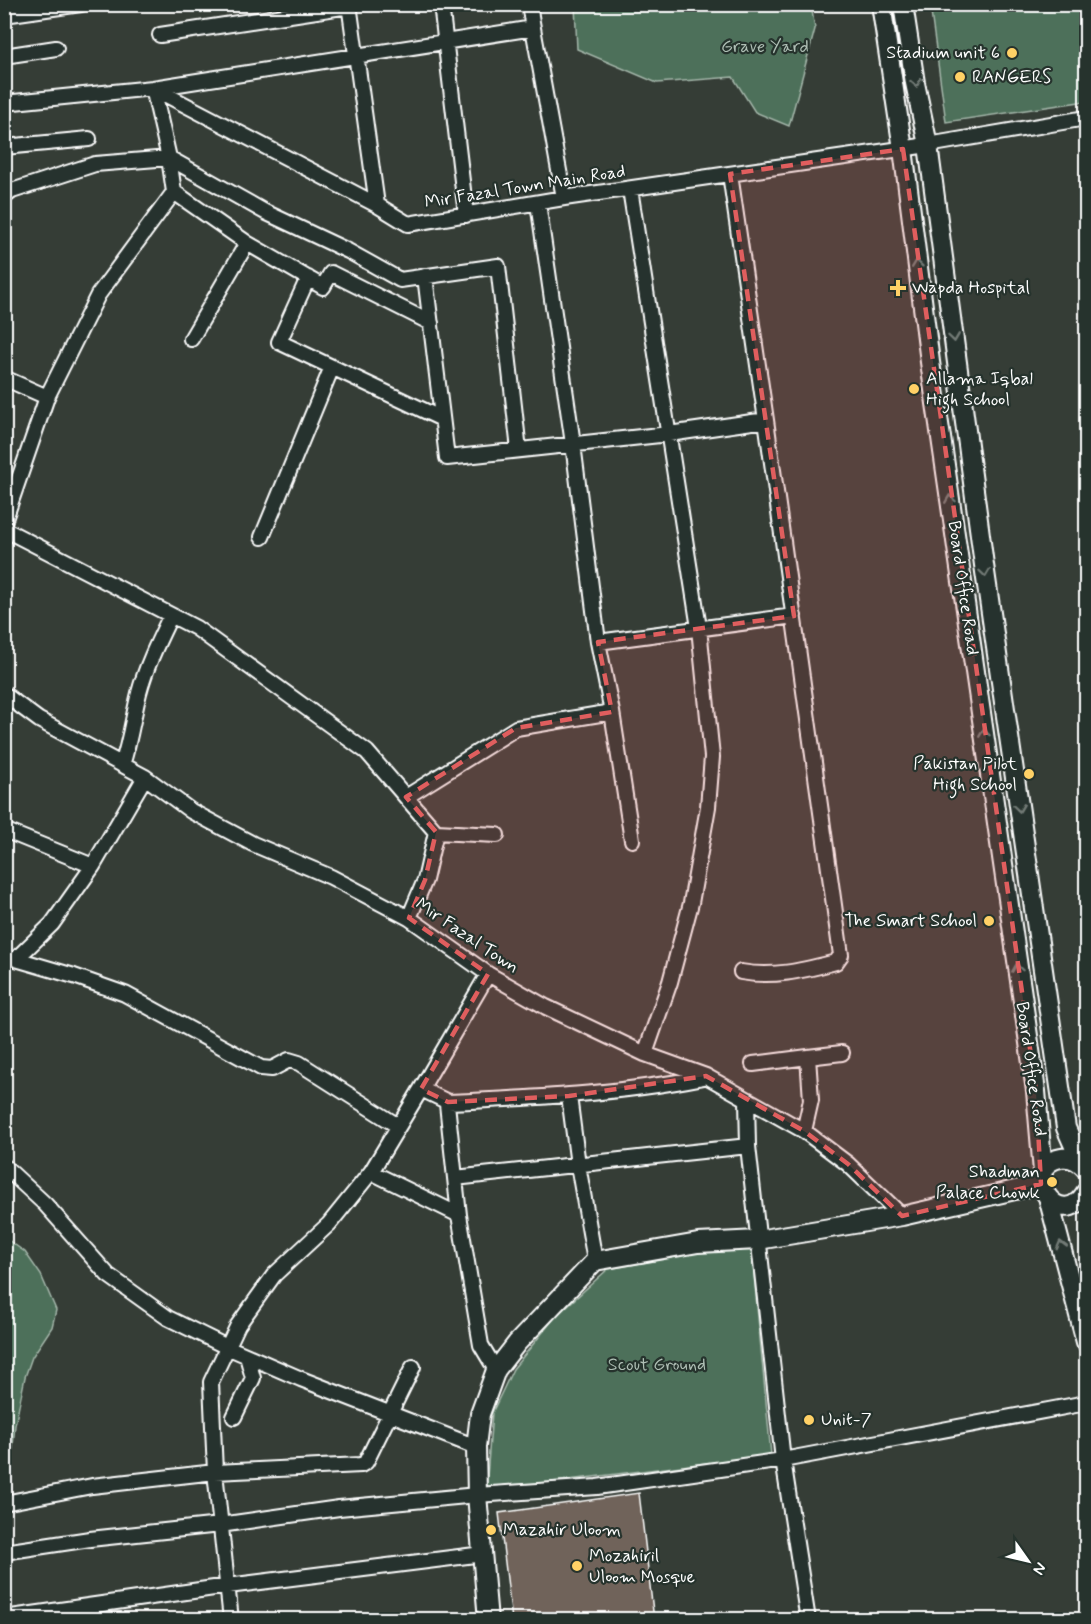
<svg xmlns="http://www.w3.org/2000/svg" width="1091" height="1624" font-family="Mynerve,sans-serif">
<rect width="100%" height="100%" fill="#353d36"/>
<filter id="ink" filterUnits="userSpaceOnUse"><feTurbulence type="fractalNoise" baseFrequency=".0167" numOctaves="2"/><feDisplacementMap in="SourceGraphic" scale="12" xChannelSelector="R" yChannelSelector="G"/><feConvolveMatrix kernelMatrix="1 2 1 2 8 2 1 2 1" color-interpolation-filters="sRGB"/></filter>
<g filter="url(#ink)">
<path fill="#4e705a" stroke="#a6b8ac" stroke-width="1.5" d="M575,5H811L815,29L789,126L755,112L733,77L657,83L577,49Z
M930,5H1086V101L946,122Z
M5,1238L25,1252L41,1275L56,1310L52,1327L32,1357L25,1377L15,1425L11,1467H4Z
M751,1243L771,1455L486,1490L492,1413L513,1369L556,1316L608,1269Z"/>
<path fill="#70645a" stroke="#fff" stroke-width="1.5" d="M639,1493L654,1620H512L499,1513Z"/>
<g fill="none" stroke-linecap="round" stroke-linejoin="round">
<defs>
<path id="minor" d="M349,4L377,205
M441,4L466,215
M4,15L81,4
M533,28L564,198
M160,35L349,6
M4,56L56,48
M4,103L153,88L377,205L408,224L564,198L928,145L1086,118
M4,147L89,139
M730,174L766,420L841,955L836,962C804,970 775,978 741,972
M630,189L699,628L712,757L708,807L691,903L670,982L645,1054
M174,192L247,243L323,287L331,273L431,323
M4,197L12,191L95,164L169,158L265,212L348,251L400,280L498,266L519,450
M538,203L573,444L598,642
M425,276L447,458L669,434L766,420
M308,278L279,342L442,419
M191,339L247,243
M4,378L47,397
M4,522L47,397L98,295L174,192L169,158L153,88L533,28L529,4
M4,529L196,628L367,752L436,832L425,880L409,918
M262,537L332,367
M4,694L39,720L145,777L191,811L253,844L331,877L409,918L488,974L546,1007L645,1054L706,1076L804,1131L848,1164L902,1216
M612,712L632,840
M122,765C130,741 133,717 139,693C146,666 159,640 171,615
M145,777L93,866L52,924L16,959L74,976L125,994L261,1068L272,1069L289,1060L299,1063L398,1126
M406,797L516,728L612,712L598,642L794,616
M4,830L93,866
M436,832L497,835
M808,1057L842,1053
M753,1064L808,1057L811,1100L804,1131
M421,1089L448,1102
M569,1096L578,1165L595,1261
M747,1100L748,1146L783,1460L808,1620
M4,1166L45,1204L108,1275L168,1318L227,1347L301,1379L476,1447
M371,1172L459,1215
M455,1178L748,1146
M496,1370L481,1345L459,1215L447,1104L448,1102C534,1098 619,1094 704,1077
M234,1417L253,1378L247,1356
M4,1503L92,1486L215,1472L361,1465L366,1462L413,1367
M4,1552L90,1539L220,1525L339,1508L477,1495L597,1487L783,1460L1086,1403
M4,1618L228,1586L483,1554
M231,1620L215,1472L211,1382L238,1325L274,1275L329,1224L371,1172L421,1089L488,974"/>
<path id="tertiary" d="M881,4L903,149L930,362L1036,1091L1043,1172
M903,4L915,83L928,145L984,565L1066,1128L1082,1164
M1086,1169C1080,1162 1072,1156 1061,1158C1016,1166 1059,1237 1086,1192
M1049,1201L1086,1342
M488,1620L477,1495L476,1447L480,1414L496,1370L517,1343L595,1261L698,1243L758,1240L902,1216L1041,1184"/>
</defs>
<use href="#minor" stroke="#fff" stroke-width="18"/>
<use href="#tertiary" stroke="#fff" stroke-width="22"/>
<use href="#minor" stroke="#26332d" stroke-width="14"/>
<use href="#tertiary" stroke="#26332d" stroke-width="18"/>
</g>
<defs><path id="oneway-chevron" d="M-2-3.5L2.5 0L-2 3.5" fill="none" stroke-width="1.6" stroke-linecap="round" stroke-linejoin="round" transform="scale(1.5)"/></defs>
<g stroke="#727a76">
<use href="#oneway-chevron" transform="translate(916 83) rotate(80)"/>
<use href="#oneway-chevron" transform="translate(917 264) rotate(-97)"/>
<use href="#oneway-chevron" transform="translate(954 338) rotate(82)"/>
<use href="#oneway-chevron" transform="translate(950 499) rotate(-98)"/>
<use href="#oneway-chevron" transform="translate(985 573) rotate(82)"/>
<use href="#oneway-chevron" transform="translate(984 733) rotate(-98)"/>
<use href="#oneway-chevron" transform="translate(1019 808) rotate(82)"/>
<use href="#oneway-chevron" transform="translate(1017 968) rotate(-98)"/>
<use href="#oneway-chevron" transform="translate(1061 1245) rotate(-105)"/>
</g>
</g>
<path fill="#e05e5e" fill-opacity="0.2" stroke="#e05e5e" stroke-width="4.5" stroke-dasharray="12 8" stroke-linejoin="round" d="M903,149L1036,1091L1041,1184L902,1216L848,1164L804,1131L706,1076L569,1096L448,1102L421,1089L488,974L409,918L425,880L436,832L406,797L516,728L612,712L598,642L794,616L730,174Z"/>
<g fill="#ffd166" stroke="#26332d" stroke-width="2">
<circle cx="1012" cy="53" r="6"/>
<circle cx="960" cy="77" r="6"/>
<path d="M895 279h6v6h6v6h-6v6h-6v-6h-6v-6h6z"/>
<circle cx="914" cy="389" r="6"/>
<circle cx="1029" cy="774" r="6"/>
<circle cx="989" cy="921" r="6"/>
<circle cx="1052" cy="1182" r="6"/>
<circle cx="809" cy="1420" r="6"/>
<circle cx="491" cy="1530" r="6"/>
<circle cx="577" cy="1566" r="6"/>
</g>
<g text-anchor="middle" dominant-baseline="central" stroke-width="4.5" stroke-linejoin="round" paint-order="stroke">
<g font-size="18" fill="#afbfb5" stroke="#26332d">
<text x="765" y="47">Grave Yard</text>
<text x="657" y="1365">Scout Ground</text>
</g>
<g font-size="18" fill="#fff" stroke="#26332d" text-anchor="start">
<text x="1000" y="53" text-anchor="end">Stadium unit 6</text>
<text x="972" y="77">RANGERS</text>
<text x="912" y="288">Wapda Hospital</text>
<text x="926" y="379">Allama Iqbal<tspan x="926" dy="21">High School</tspan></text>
<text x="1017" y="764" text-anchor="end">Pakistan Pilot<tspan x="1017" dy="21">High School</tspan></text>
<text x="977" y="921" text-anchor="end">The Smart School</text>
<text x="1040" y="1172" text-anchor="end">Shadman<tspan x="1040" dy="21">Palace Chowk</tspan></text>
<text x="821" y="1420">Unit-7</text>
<text x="503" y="1530">Mazahir Uloom</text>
<text x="589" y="1556">Mozahiril<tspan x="589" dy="21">Uloom Mosque</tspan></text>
</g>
<g font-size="18" fill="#fff" stroke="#26332d">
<text transform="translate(525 187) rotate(-9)">Mir Fazal Town Main Road</text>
<text transform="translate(963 588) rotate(82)">Board Office Road</text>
<text transform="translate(467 936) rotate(34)">Mir Fazal Town</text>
<text transform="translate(1031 1069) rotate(82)">Board Office Road</text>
</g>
</g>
<rect width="1091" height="1624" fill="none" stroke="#26332d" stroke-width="24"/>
<rect x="12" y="12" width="1067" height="1600" fill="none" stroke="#fff" stroke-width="2" filter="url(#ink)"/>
<g transform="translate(1028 1561) rotate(124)" stroke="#26332d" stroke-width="4.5" paint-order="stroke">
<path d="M0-4.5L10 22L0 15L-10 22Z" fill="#ffffff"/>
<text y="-9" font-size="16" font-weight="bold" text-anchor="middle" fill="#ffffff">N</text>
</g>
</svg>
